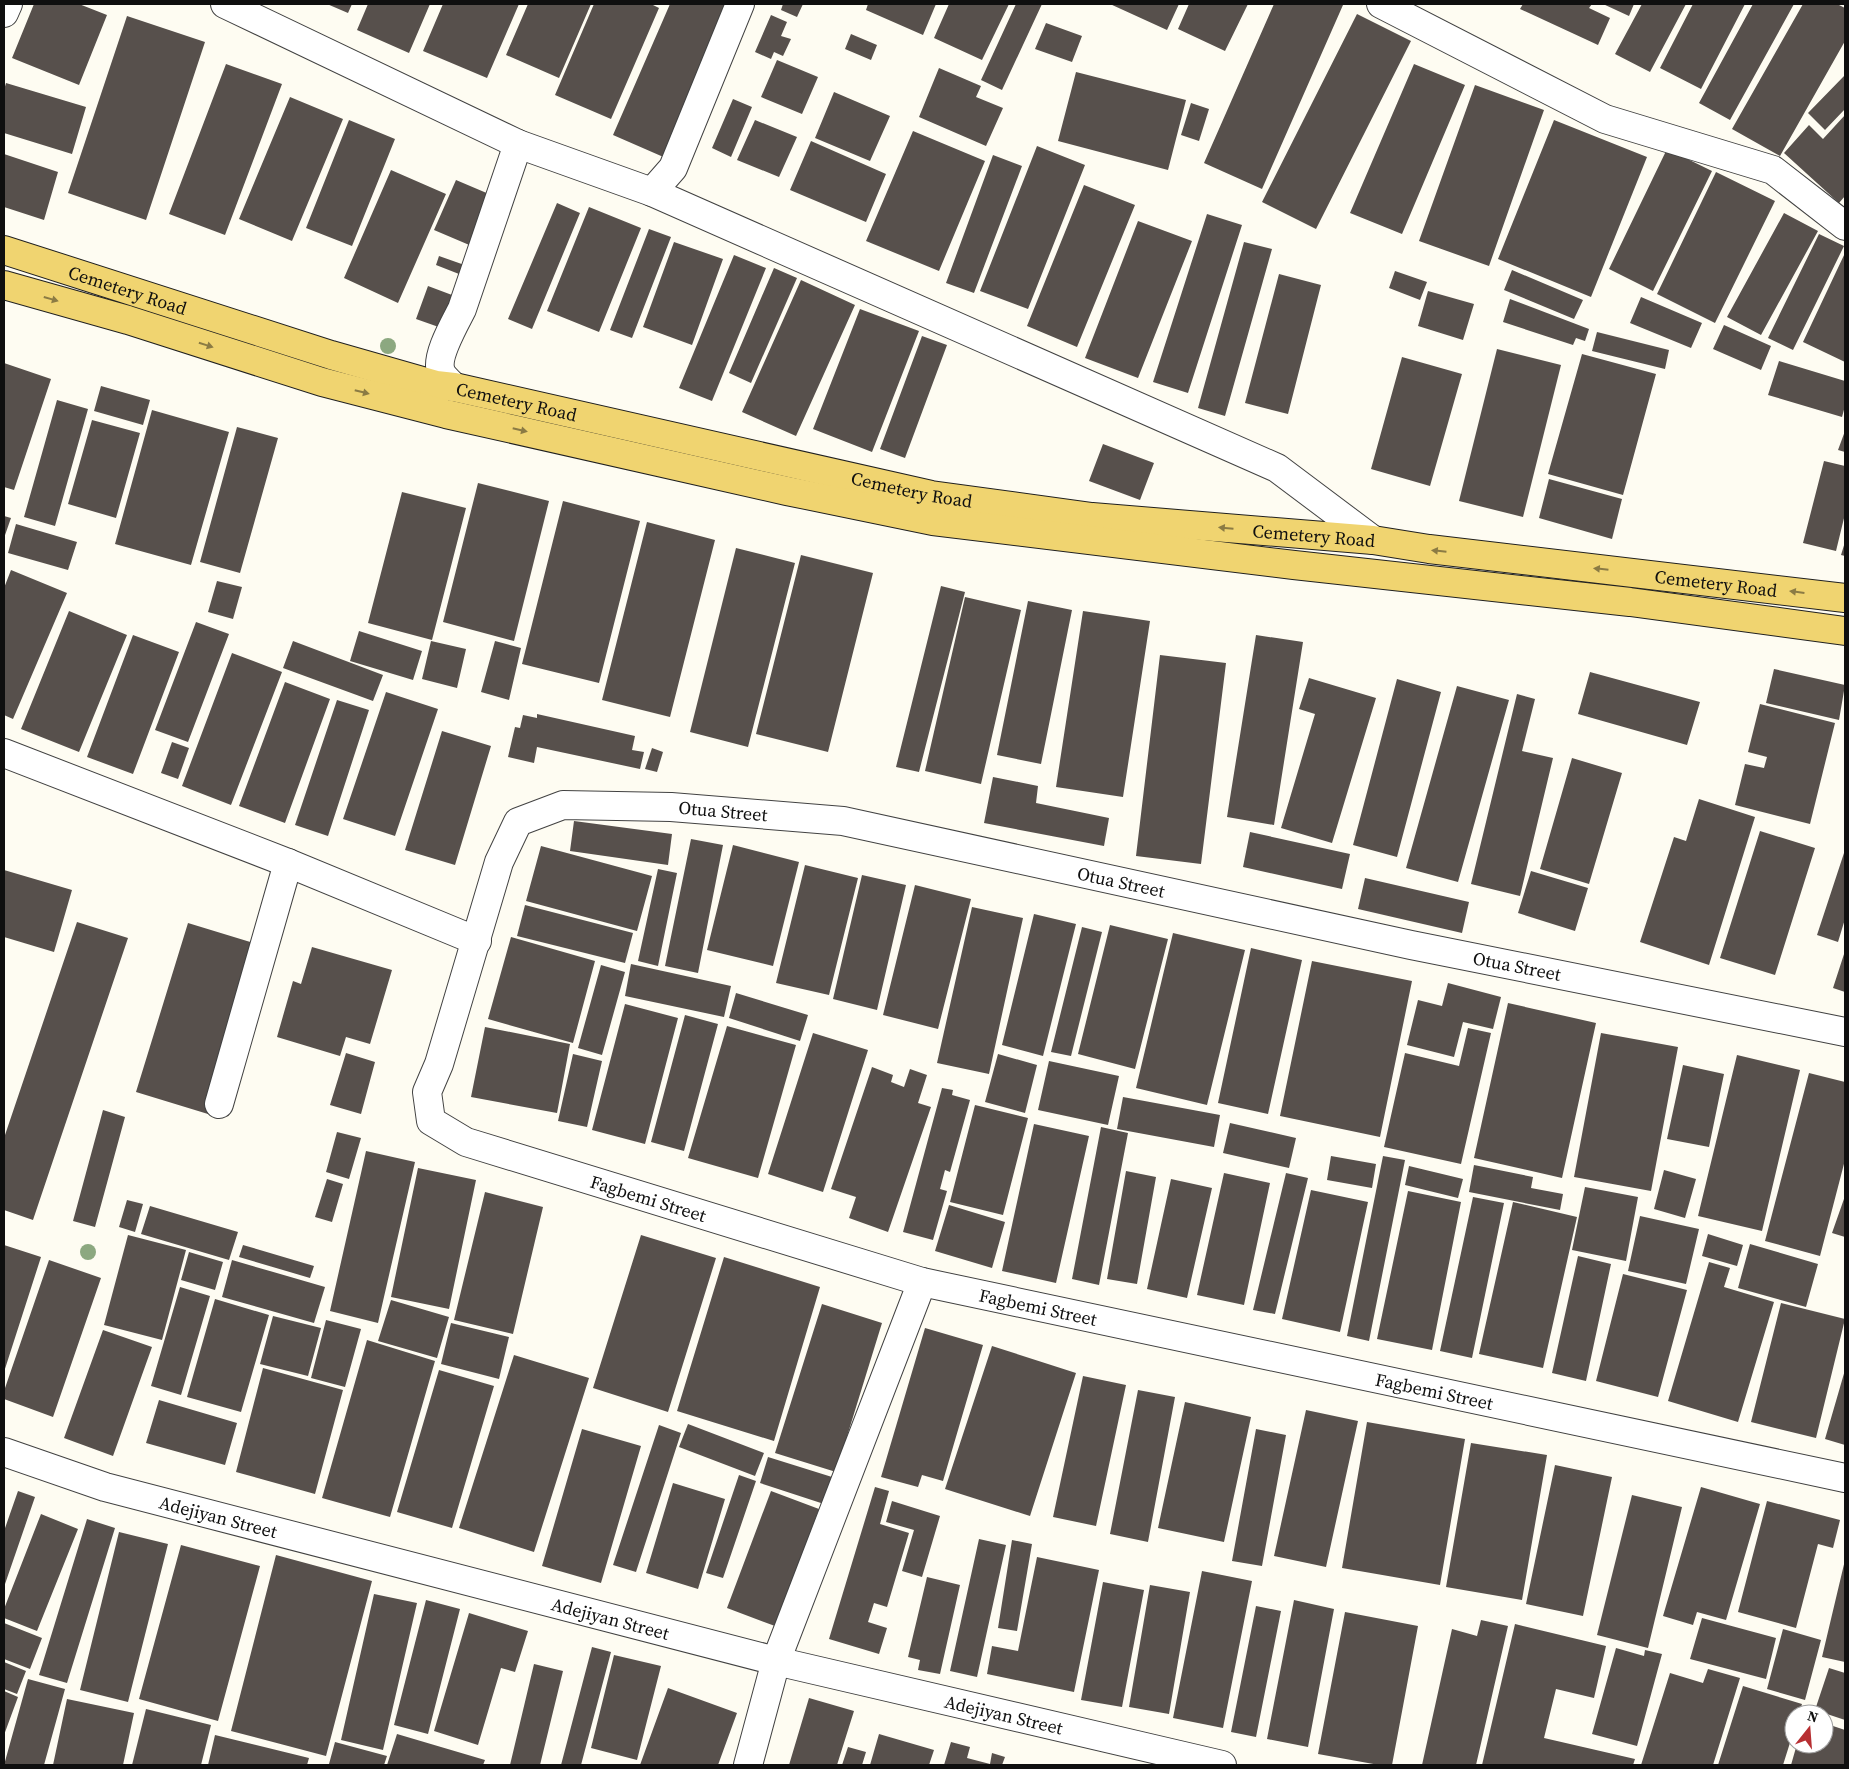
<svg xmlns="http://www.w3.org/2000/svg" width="1849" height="1769" font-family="'Source Serif 4',serif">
<rect width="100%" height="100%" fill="#fefcf2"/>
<path fill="#57504c" d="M34,4H79L107,15L79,85L12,58Z
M327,4H352L348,13Z
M368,4H430L409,53L357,30Z
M443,4H519L487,78L423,51Z
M528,4H591L559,78L506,55Z
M594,4H651L659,8L611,119L555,95Z
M670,4H735L668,159L613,135Z
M783,4H803L797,17L781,10Z
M868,4H936L923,35L866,10Z
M949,4H1009L982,60L934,38Z
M1016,4H1042L1002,90L981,80Z
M1110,4H1179L1167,30Z
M1189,4H1248L1225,51L1178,29Z
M1274,4L1343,5L1262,189L1204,163Z
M1523,4H1592L1589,8L1610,18L1598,45L1520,9Z
M1603,4H1634L1629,16Z
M1642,4H1686L1650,72L1615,54Z
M1693,4H1745L1701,89L1660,68Z
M1753,4H1794L1730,120L1699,103Z
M1803,4H1837L1845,8V41L1780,156L1732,129Z
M1357,14L1411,41L1316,229L1262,202Z
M771,15L787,22L781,36L791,39L783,56L774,52L771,59L755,52Z
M127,16L205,42L146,220L68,193Z
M1046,23L1082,36L1072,62L1035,49Z
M851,34L877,45L871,60L845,49Z
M777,60L818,77L802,114L761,97Z
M226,64L282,84L225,235L169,214Z
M1414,64L1465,85L1402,234L1350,213Z
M939,68L981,86L976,97L1003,108L986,146L919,117Z
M1076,72L1186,100L1168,170L1058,141Z
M1845,75V109L1825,130L1808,113Z
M6,83L86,107L72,154L4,133V90Z
M1475,85L1544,110L1489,266L1419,241Z
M834,92L890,116L870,161L815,138Z
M290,97L343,119L292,241L239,219Z
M733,99L752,107L731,157L712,148Z
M1191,103L1209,109L1199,141L1181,135Z
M1845,115V196L1839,203L1784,153L1809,125L1823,139Z
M349,120L395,139L352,246L306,228Z
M755,120L797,137L779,177L737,160Z
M1554,120L1647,157L1591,297L1498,259Z
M913,131L985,161L939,271L866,241Z
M811,141L886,174L866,222L790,190Z
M1037,146L1085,165L1028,309L980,291Z
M1667,149L1712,171L1653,291L1609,269Z
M4,154L58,172L44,220L4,207Z
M993,155L1022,166L974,293L946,283Z
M391,170L446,194L398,303L344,278Z
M1716,172L1775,201L1715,323L1657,294Z
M456,180L496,197L474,247L434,230Z
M1084,185L1135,205L1077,347L1027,326Z
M557,203L580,213L532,329L508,319Z
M589,207L641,228L599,332L547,311Z
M1784,213L1818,231L1761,335L1727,317Z
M1207,214L1242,225L1188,393L1153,382Z
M1138,221L1192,241L1138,378L1085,358Z
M649,229L671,237L632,338L610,330Z
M1819,234L1844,246L1793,350L1768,338Z
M674,242L723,259L692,345L643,327Z
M1244,242L1272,249L1225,416L1198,408Z
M1845,253V362L1803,342Z
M734,255L766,268L712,401L679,388Z
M439,256L473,268L450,331L416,319L428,286L452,295L459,274L436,265Z
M774,268L797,278L751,383L729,373Z
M1512,270L1583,300L1574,319L1504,290Z
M1395,271L1427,282L1420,300L1389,288Z
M1279,274L1321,285L1288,414L1245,403Z
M801,280L855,305L796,436L742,412Z
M1428,291L1474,304L1463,340L1418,326Z
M1641,297L1702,323L1691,348L1630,323Z
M1510,299L1589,329L1585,341L1576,338L1573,345L1503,322Z
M860,309L919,331L872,452L813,429Z
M1724,325L1771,346L1761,370L1713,349Z
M1597,332L1669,350L1665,369L1592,351Z
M922,336L947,345L905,458L880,449Z
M1497,349L1561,365L1523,517L1459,501Z
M1582,354L1656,374L1623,495L1548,474Z
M1402,357L1462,374L1430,486L1371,469Z
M1779,361L1845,381V406L1842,417L1768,395Z
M4,363L51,379L14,490L4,487Z
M101,386L150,400L143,425L94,411Z
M57,400L88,409L55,526L24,517Z
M152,410L229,432L191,565L115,544Z
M92,420L140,433L116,518L68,504Z
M237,427L278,438L240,573L200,562Z
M1845,431V452L1838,450Z
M1103,444L1154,463L1140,500L1089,481Z
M1824,461L1845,466V514L1836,551L1803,543Z
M1549,479L1622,499L1612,539L1539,518Z
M478,483L549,501L514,641L443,622Z
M402,492L466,508L432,640L368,623Z
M563,501L640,521L599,683L522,664Z
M4,516L11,518L4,538Z
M647,522L715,540L670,717L602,700Z
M16,524L77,542L68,570L8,553Z
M1845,542V556L1841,555Z
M736,548L795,563L748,747L690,732Z
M801,555L873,573L828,752L756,734Z
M11,570L67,593L13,719L4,715V588Z
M217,581L242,587L233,619L208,612Z
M941,586L965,592L919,772L896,767Z
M965,597L1021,610L981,784L925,771Z
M1028,601L1072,610L1041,764L997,755Z
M69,611L127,635L79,752L21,729Z
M1083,611L1150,621L1123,797L1056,787Z
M196,622L229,634L188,742L155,730Z
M359,631L422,651L413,680L350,661Z
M133,635L179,652L133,774L87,757Z
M1256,635L1303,642L1274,825L1227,817Z
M293,641L383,675L373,701L283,668Z
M431,641L466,649L457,688L422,679Z
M495,641L521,648L509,700L481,692Z
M232,653L282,672L231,805L182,786Z
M1160,655L1226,663L1201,864L1136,856Z
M1774,669L1845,685L1839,720L1766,703Z
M1590,672L1700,702L1687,745L1578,714Z
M1309,678L1376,698L1332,843L1281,828L1315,714L1299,709Z
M1397,679L1441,692L1397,857L1353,845Z
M285,682L330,699L285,823L239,806Z
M1457,686L1509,700L1458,882L1406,868Z
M386,692L438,709L395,836L343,819Z
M1517,694L1535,699L1522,751L1553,758L1520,896L1471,884Z
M337,700L369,710L328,836L295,825Z
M1760,704L1835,723L1810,824L1735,805L1745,764L1764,768L1767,757L1748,752Z
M537,714L635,736L632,750L644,752L640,769L537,747L534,763L508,757L515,727L520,728L523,715L537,718Z
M442,731L491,746L455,865L405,850Z
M172,742L189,748L178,779L161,773Z
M652,748L663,752L657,772L645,769Z
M1572,758L1622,773L1589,884L1540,869Z
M993,777L1038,786L1036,803L1109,818L1104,846L984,823Z
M1699,799L1755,817L1709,965L1640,942L1674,837L1686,841Z
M574,821L672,834L668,865L570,851Z
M1760,831L1815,848L1775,975L1720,958Z
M1250,832L1350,854L1342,889L1243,867Z
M691,839L723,845L698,973L665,966Z
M733,845L799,862L773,966L707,950Z
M541,846L652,876L637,931L526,901Z
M1844,853L1845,919L1838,942L1817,935Z
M805,865L858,878L829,995L776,983Z
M658,869L677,873L658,966L638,961Z
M4,870L72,890L54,952L4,937Z
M1531,871L1588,888L1575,931L1518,913Z
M862,875L906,885L877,1010L833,999Z
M1365,878L1469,902L1462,933L1358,909Z
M915,885L971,899L938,1029L883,1015Z
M525,905L633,933L625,963L517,936Z
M972,907L1023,918L989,1074L937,1063Z
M1034,914L1076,924L1043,1056L1002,1045Z
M77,922L128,938L33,1220L4,1210V1138Z
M188,923L260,945L208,1114L136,1092Z
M1110,925L1168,939L1135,1069L1078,1054Z
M1082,927L1102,932L1071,1056L1051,1052Z
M1173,933L1245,950L1207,1105L1136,1088Z
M511,937L595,961L573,1043L488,1019Z
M312,947L392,970L370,1044L346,1037L340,1056L277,1037L293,981L301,984Z
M1251,948L1302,960L1268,1114L1218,1103Z
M1845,951V992L1833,988Z
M1312,961L1412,981L1380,1137L1280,1116Z
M631,964L731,986L724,1017L625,996Z
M601,965L625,972L602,1055L578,1048Z
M1448,983L1501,997L1493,1029L1463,1022L1454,1057L1407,1045L1418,1000L1442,1006Z
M736,993L808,1015L800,1041L729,1018Z
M1508,1003L1596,1023L1562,1178L1474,1158Z
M625,1004L678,1018L645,1144L592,1130Z
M685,1015L718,1024L684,1151L651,1142Z
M727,1026L796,1045L758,1178L688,1158Z
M485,1027L570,1044L557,1113L471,1097Z
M1468,1028L1491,1033L1461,1164L1384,1147L1405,1053L1459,1066Z
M813,1033L868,1050L823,1192L768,1174Z
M1601,1033L1678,1047L1651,1191L1574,1177Z
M346,1053L375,1062L361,1114L330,1105Z
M573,1054L602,1061L587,1127L558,1121Z
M998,1054L1037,1065L1025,1113L985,1102Z
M1737,1055L1800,1070L1762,1231L1698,1216Z
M1049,1061L1119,1076L1108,1125L1038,1110Z
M1683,1065L1724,1074L1709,1147L1667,1139Z
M872,1067L893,1075L891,1082L904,1087L910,1069L927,1075L918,1103L931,1107L888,1232L849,1218L856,1197L831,1189Z
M1809,1073L1845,1082V1160L1820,1256L1765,1241Z
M942,1088L953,1090L952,1095L970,1100L950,1172L945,1170L940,1189L947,1191L933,1240L903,1232Z
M1123,1097L1220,1115L1214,1147L1117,1129Z
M975,1105L1028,1118L1003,1215L950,1202Z
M103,1110L125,1117L95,1227L73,1221Z
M1230,1123L1296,1138L1289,1168L1223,1153Z
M1034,1124L1089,1136L1056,1283L1002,1271Z
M1101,1127L1128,1133L1099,1285L1072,1279Z
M337,1132L361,1138L349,1179L326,1172Z
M366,1151L415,1162L378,1323L330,1311Z
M1331,1156L1376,1164L1372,1188L1327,1180Z
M1383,1156L1405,1160L1369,1341L1347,1336Z
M1474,1165L1533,1177L1531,1188L1563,1194L1560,1210L1469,1192Z
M1409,1166L1463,1179L1458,1198L1405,1185Z
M418,1168L476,1180L449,1309L391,1297Z
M1664,1170L1696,1179L1685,1218L1654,1209Z
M1126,1171L1156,1177L1137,1284L1107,1279Z
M1224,1173L1270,1183L1244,1305L1197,1295Z
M1286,1173L1308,1178L1275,1314L1253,1310Z
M327,1179L343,1184L332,1222L315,1217Z
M1171,1179L1212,1188L1187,1298L1147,1289Z
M1585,1187L1638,1197L1626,1261L1572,1250Z
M1311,1190L1368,1202L1340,1332L1282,1319Z
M1408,1191L1461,1202L1432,1350L1377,1339Z
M485,1192L543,1207L513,1334L454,1320Z
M1845,1196V1237L1832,1233Z
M1473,1197L1504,1203L1472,1358L1440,1351Z
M127,1200L143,1204L135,1232L119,1227Z
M1513,1202L1577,1217L1543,1368L1479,1354Z
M949,1205L1005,1222L992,1268L935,1251Z
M150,1206L238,1232L229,1260L141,1234Z
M1640,1216L1699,1229L1686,1284L1628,1271Z
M1708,1234L1743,1245L1737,1266L1702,1256Z
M128,1235L186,1250L162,1340L104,1325Z
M641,1235L716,1258L668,1412L593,1388Z
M1750,1244L1818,1264L1806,1307L1738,1288Z
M4,1245L41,1257L4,1372Z
M243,1245L314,1266L310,1278L239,1257Z
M189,1252L223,1262L215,1290L181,1280Z
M1578,1256L1611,1264L1586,1381L1552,1373Z
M724,1257L820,1287L774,1441L677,1411Z
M49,1260L101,1278L53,1417L4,1399V1391Z
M232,1260L325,1287L314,1323L222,1297Z
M1709,1262L1730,1268L1724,1287L1774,1302L1738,1422L1668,1401Z
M1623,1274L1687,1290L1658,1397L1596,1381Z
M180,1287L210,1296L181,1395L151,1386Z
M215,1299L269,1315L241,1412L187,1397Z
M391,1300L449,1317L437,1358L378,1341Z
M1781,1303L1845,1319L1816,1438L1751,1422Z
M822,1304L882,1323L836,1472L775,1453Z
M273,1316L321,1328L308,1376L260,1364Z
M326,1320L361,1329L345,1387L311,1378Z
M451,1323L509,1337L499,1379L441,1364Z
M925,1328L983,1345L943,1481L922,1475L918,1487L881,1477Z
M103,1330L152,1347L113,1456L64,1438Z
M367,1340L435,1361L390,1517L322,1498Z
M992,1346L1076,1373L1030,1516L945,1489Z
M514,1355L589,1378L534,1552L459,1528Z
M263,1368L343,1390L315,1494L236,1472Z
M439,1370L494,1386L452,1528L397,1512Z
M1845,1370V1445L1825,1439Z
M1083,1376L1126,1385L1096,1526L1053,1517Z
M1138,1390L1175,1397L1148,1542L1110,1534Z
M159,1400L237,1423L225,1465L146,1443Z
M1185,1402L1251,1417L1224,1542L1158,1528Z
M1306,1410L1358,1421L1326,1567L1274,1556Z
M1367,1422L1465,1439L1440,1585L1342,1568Z
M688,1424L764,1453L755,1476L679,1447Z
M659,1425L681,1433L636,1572L613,1565Z
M582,1429L641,1446L601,1583L542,1566Z
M1256,1429L1286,1435L1262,1566L1232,1561Z
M1471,1443L1547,1455L1522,1600L1446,1587Z
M768,1457L832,1477L824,1504L760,1483Z
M1555,1465L1612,1477L1583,1616L1526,1604Z
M739,1475L756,1481L723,1578L706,1573Z
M673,1483L725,1499L698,1589L646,1573Z
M875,1487L889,1491L880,1524L909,1533L887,1607L874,1603L868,1622L887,1628L879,1654L829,1639Z
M1701,1487L1760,1504L1726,1620L1697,1612L1693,1625L1663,1616Z
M18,1491L35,1497L4,1587V1531Z
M771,1491L819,1509L775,1626L727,1608Z
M1632,1495L1682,1507L1648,1648L1597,1635Z
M892,1501L940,1516L922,1577L902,1571L914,1530L886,1522Z
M1767,1501L1840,1520L1833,1548L1818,1544L1796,1628L1738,1612Z
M41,1514L78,1529L37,1631L4,1618V1609Z
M87,1519L115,1528L67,1683L39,1675Z
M119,1532L168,1544L128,1702L80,1690Z
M979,1539L1006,1545L977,1677L950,1671Z
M1012,1540L1032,1544L1017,1631L998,1628Z
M181,1545L260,1566L218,1721L139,1699Z
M276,1555L372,1581L326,1756L231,1731Z
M1037,1557L1099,1570L1074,1692L987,1674L992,1646L1018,1651Z
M1845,1560V1662L1822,1657Z
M1202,1571L1252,1581L1223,1728L1173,1718Z
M927,1577L960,1585L940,1674L918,1670L920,1660L908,1657Z
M1103,1582L1144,1590L1122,1707L1081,1700Z
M1150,1585L1190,1592L1169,1714L1129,1707Z
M374,1594L417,1603L383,1750L341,1740Z
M426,1600L460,1609L428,1734L394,1725Z
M1294,1600L1334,1609L1308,1747L1267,1739Z
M1256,1606L1281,1611L1256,1737L1231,1732Z
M1345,1612L1418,1626L1392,1765H1379L1318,1754Z
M469,1613L528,1631L515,1672L501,1668L478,1745L434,1731Z
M1702,1618L1776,1638L1766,1679L1690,1659Z
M1481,1620L1508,1626L1476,1765H1422L1452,1629L1477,1636Z
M4,1623L42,1638L30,1669L4,1659Z
M1515,1624L1606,1646L1594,1698L1556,1689L1544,1738L1635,1759L1633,1765H1482Z
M1783,1629L1821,1640L1805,1700L1767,1689Z
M592,1647L611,1652L581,1765H561Z
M1616,1648L1644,1656L1645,1650L1662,1654L1637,1746L1592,1734Z
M614,1655L661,1666L637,1760L591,1748Z
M4,1662L26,1671L17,1694L4,1689Z
M534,1664L563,1671L540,1765H510Z
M1829,1668L1845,1673V1720L1815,1710Z
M1708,1669L1740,1678L1713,1765H1641L1670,1673L1703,1683Z
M28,1679L65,1689L44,1765H4Z
M1743,1686L1802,1704L1799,1714H1794V1730L1783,1765H1718Z
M668,1688L737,1713L718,1765H640Z
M4,1691L18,1697L4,1735Z
M809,1698L854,1711L837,1765H789Z
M67,1699L134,1713L123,1765H53Z
M146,1709L211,1725L201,1765H132Z
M1824,1723L1845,1730V1765H1791L1797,1744H1824Z
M397,1734L485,1760L483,1765H387Z
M879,1734L934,1750L929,1765H870Z
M215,1735L309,1758L307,1765H208Z
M335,1742L387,1756L384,1765L329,1764Z
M951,1742L970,1747L967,1758L990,1764L992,1753L1005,1757L1002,1765H944Z
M848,1747L866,1752L862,1765H842Z"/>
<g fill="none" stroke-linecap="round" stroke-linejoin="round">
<defs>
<g id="minor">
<path d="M225,4L518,144L652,192L1277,468L1373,540"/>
<path d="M1381,4L1605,119L1773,170L1845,226"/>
<path d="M4,13L8,4"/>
<path d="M652,192L673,168L740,4"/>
<path d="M454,387C450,383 443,377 441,372C435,357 455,323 462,309L518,144"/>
<path d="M4,753L288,863L477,941"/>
<path id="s1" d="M1845,1032L1411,945L843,821L671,807L563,805L518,822L499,862L439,1064L427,1092L431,1121L466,1142L922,1282L1845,1478"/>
<path d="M219,1104L288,863"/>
<path id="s2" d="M4,1452L105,1487L776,1661L1222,1765"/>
<path d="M748,1765L776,1661L922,1282"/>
</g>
<g id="major">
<path id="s3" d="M4,250L331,355L436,385L454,387L931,495L1092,517L1373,540L1429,549L1845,598"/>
<path d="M4,285L128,320L322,382L446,414L787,491L933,521L1294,565L1630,602L1845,631"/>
</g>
</defs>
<use href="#minor" stroke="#424242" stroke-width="30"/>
<use href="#major" stroke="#202020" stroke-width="30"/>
<use href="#minor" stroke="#fff" stroke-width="28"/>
<use href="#major" stroke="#f0d470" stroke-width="28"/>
</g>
<g fill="#8ca880">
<circle cx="388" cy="346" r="8"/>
<circle cx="88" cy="1252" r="8"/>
</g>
<defs><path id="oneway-solid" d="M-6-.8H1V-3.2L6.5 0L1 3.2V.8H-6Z" transform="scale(1.25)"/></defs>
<g fill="#8b7b44">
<use href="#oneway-solid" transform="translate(51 299) rotate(16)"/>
<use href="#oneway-solid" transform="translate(206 345) rotate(18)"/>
<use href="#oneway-solid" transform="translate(362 392) rotate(14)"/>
<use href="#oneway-solid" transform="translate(520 430) rotate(13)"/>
<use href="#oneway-solid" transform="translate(1226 528) rotate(-175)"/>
<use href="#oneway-solid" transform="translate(1439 551) rotate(-174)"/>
<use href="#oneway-solid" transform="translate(1601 569) rotate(-174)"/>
<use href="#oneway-solid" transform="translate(1797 592) rotate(-173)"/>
</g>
<g text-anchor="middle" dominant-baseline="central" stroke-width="5" stroke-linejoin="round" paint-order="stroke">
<g font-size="18" fill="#0f0f0f" stroke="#fff">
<text stroke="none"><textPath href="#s3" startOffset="130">Cemetery Road</textPath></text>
<text stroke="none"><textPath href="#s3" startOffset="535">Cemetery Road</textPath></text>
<text stroke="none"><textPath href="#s3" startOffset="940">Cemetery Road</textPath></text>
<text stroke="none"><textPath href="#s3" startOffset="1345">Cemetery Road</textPath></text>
<text stroke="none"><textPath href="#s3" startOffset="1750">Cemetery Road</textPath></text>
<text transform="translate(723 811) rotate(5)">Otua Street</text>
<text transform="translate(1121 882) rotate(12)">Otua Street</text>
<text transform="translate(1517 966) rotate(11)">Otua Street</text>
<text stroke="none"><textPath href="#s1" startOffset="1899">Fagbemi Street</textPath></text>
<text stroke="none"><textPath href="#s1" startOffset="2304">Fagbemi Street</textPath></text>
<text stroke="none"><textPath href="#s1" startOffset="2709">Fagbemi Street</textPath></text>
<text stroke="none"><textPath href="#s2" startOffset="224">Adejiyan Street</textPath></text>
<text stroke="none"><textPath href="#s2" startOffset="629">Adejiyan Street</textPath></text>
<text stroke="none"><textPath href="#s2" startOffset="1034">Adejiyan Street</textPath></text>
</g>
</g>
<rect width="1849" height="1769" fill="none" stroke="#0f0f0f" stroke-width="10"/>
<g transform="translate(1809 1729) rotate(17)"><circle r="24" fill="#ffffff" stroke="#9f9f9f"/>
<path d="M0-4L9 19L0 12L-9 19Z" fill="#b72f32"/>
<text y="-8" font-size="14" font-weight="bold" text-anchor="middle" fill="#0f0f0f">N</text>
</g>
</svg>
